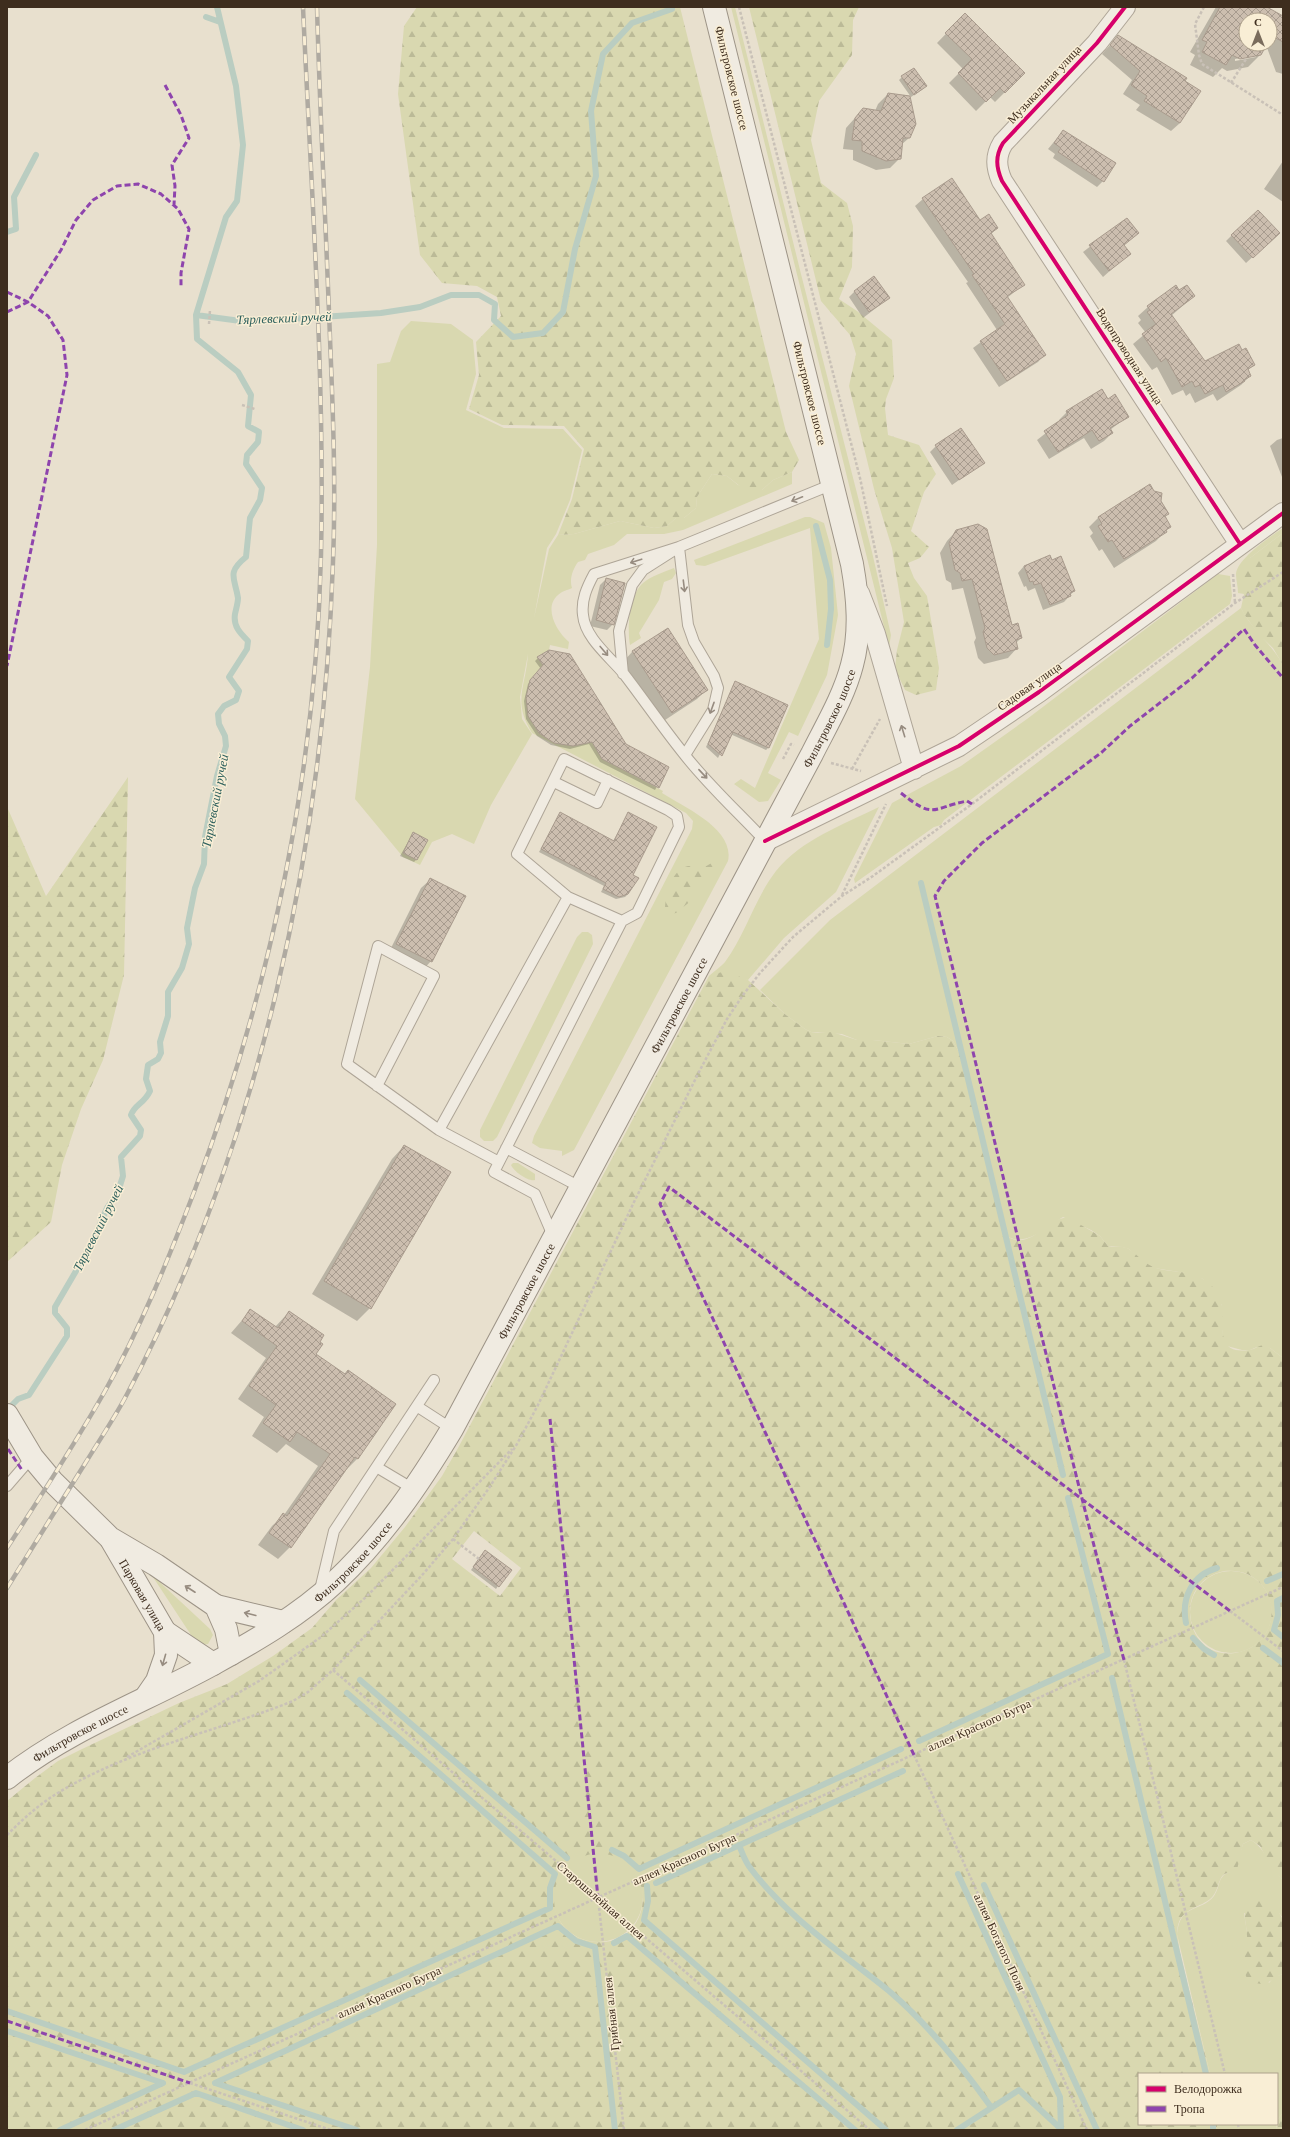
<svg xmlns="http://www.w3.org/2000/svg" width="1290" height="2137" font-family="'Libre Baskerville',serif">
<defs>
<pattern id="forest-firs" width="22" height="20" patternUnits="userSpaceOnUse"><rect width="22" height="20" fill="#d9d8b0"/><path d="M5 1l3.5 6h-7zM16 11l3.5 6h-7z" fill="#bbba97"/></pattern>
<pattern id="building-cross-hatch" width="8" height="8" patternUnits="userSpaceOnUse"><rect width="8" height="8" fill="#ccbeaf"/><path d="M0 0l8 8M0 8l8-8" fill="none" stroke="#a79b8e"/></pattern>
</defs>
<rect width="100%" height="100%" fill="#e8e0ce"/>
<path fill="#d9d8b0" d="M731,7H735L801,274L872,552L891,635L889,647Z
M411,321L451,324L473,340L476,374L466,410L504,428L563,429L582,450L570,500L556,534L547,548L534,618L549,549L558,535L574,534L620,521L654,528L667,526L676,518H684L696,508L697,497L712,474L727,476L738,485L762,490L773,480L792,472V484L683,530L664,534H627L614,545L588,554L585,560L578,562C573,569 569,579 572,588C568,590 562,591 558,595C543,608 557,632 569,642L568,649L550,645L549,650L538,657L543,665L554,743L573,746L592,742L603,759L663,791L662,793C684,807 735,829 728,861L574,1150L562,1156V1151L540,1148L532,1143L534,1136L692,829L693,821L686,813L532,733C512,701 526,687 528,654L520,697L522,719L532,734L491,805L474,844L452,834L432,842L420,865L403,857L355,799L370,667L377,545V364L390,362L401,331Z
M805,517H810L824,523L831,548L838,615L827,675L798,736L789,732L768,773L781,780L768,801L759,802L734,784L741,779L755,788L819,639L810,528L705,566L696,565L694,560Z
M1283,528V533L1250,558L1244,594L1238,593C1238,587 1236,580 1236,574C1237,559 1271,536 1283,528Z
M674,568L676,573L672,579L664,582L659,600L639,633L641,638L630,645C627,629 629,595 643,583C651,576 664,572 674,568Z
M1218,574L1230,576L1232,596L1230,604L944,820L941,825L934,827L855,883L854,879L892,803L961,766L1027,719Z
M1241,608C1252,630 1272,644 1283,665V1358L1270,1348L1257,1347L1250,1350H1242L1227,1346L1223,1341L1222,1329V1305L1203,1279L1185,1273L1154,1268L1143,1262L1129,1249L1122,1247L1108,1246L1100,1236L1091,1230L1063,1217C1046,1227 1025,1249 1005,1235L960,1054L953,1041L947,1037L938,1036L909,1044L873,1040H857L842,1034L811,1032L805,1029L786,1015L760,990L830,920Z
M879,807L836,892L784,938L748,980L709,976C714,971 721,967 725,962C745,935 755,898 776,871C802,839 843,825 879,807Z
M582,932H588L592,935L593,944L497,1137L493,1141H484L480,1137V1130L577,937Z
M513,1163H518L535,1174V1180C529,1182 514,1172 511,1165Z
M1190 1612a41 41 0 1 1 82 0a41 41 0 1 1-82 0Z
M151,1574L210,1629L213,1635L208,1644L201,1645L191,1635Z
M1251,1840C1268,1851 1268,1866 1283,1880V1918L1279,1913H1244L1248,1939L1269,1983L1274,1977L1283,1974V2113L1277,2120V2074H1210L1177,1934C1180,1903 1200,1913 1214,1896C1221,1886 1217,1875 1231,1872L1239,1857L1243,1844Z
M553 1897a45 45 0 1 1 90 0a45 45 0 1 1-90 0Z
M1217,2124H1276V2130H1217Z"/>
<path fill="url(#forest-firs)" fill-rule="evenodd" d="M417,7H680L786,432L799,460L792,472L773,480L762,490L754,492L746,491L727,476L712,474L697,497L696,508L684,518H676L667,526L654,528L620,521L574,534L558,535L572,499L584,449L564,426L502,425L469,409L479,375L476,342L501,316L497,297L477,286L442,283L420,255L398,94L404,26Z
M749,7H859L853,20L852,55L819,101L811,140L821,183L847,203L853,226L852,267L839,299L857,311L892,340L894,378L886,399L885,408L888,435L919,445L936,474L924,492L911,531L929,547L920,558L908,563L914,578L927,596L939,668L936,690L916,695L905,690L895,669L897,650L904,622L892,548L874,489L849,386L856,354L850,335L821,301Z
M1283,533V665L1273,648L1259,635L1244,614L1241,608L1244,594L1240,578L1244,567L1250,558Z
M128,777L124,975L103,1060L81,1109L62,1165L51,1222L7,1262V811L8,809L46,896Z
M715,861H720L721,867L714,879L701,877L696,880L692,900L676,913L671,914L665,908C666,894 671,870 688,866C692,866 694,868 698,868C704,868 710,864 715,861Z
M725,971L748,980L786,1015L805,1029L811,1032L818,1033L832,1032L857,1040H873L909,1044L938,1036L947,1037L953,1041L960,1054L1005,1235C1031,1254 1047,1215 1069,1218L1100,1236L1108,1246C1115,1248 1122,1245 1129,1249C1139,1256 1144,1264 1156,1268C1171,1273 1189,1270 1203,1279C1212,1284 1221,1296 1222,1306C1224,1326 1215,1355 1249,1350C1253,1350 1258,1346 1263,1345L1270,1348L1283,1358V1880L1273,1871L1260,1846L1251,1840L1243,1844L1236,1874C1217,1868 1221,1887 1213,1896C1204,1907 1185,1907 1179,1922C1175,1932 1179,1943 1180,1953L1210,2074H1139V2124H1217V2130H7V1801L35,1778L58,1761L80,1750L179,1703L227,1684L273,1656L312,1628L336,1600L371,1568L405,1527L442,1476L458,1448L709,976ZM474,1531L521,1568L500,1596L452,1559ZM1224,1571C1280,1565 1290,1644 1235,1653C1185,1661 1170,1583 1224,1571ZM601,1853C662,1861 653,1947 595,1942C538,1937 541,1855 601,1853Z
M1256,1897C1267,1900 1277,1907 1282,1918C1285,1923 1283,1964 1283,1974C1275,1976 1270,1984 1261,1984C1234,1982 1247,1954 1247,1939C1248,1922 1237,1908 1256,1897Z
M1283,2113V2130H1276L1277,2120Z"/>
<path fill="#0003" fill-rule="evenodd" d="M1216,7H1265L1283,17V74L1276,72L1266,45L1261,54L1248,67L1227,71L1222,68L1213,77L1190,65L1195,55L1190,52ZM1246,20H1270V44H1246ZM1256,55V57L1235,61V59Z
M965,14L1024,73L995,102L990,97L976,111L949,83L963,69L937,43Z
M1118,36L1180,123L1171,131L1136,110L1140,105L1123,94L1132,80L1102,54Z
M902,77L923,89L911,97L899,80Z
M888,94L909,138L901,145L900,158L890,168L876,170L853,160V150L843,149L846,128L863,109L875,111L878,104Z
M1063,131L1103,181L1097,187L1053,158L1055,154L1048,149Z
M1283,161V202L1264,189Z
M952,180L979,221L997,228L990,235L1023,285L1007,298L1045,354L1038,362L999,387L973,348L997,330L966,283L968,282L915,206L923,199Z
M1126,219L1138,233L1123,246L1129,254L1103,277L1083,252Z
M1232,235L1272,239L1246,263L1226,241Z
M855,291L889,298L863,318L849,297Z
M1179,291L1194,296L1171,316L1204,362L1241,351L1254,365L1247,371L1250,376L1241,385L1217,401L1213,394L1195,403L1190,393L1186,396L1183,390L1172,395L1157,367L1152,370L1133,344L1146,333L1138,323L1141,320L1138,316L1148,307Z
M1108,400L1128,416L1110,430L1112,433L1104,441L1091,449L1084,438L1049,459L1037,440L1060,422L1059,420L1067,412Z
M1283,438V476L1282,477L1270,446L1277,440Z
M936,446L983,463L952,485L930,452Z
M1150,486L1160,501L1164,517L1170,526L1156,541L1114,568L1102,549L1099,551L1090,536L1093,533L1089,527L1098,518Z
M956,531L1011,626L1021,638L1016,643L1017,648L1008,658L984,664L978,658L974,642L976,638L963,588L952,590L951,583L946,580L940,553L947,541Z
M1049,556L1074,591L1064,602L1043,610L1035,588L1028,591L1026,586L1024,587L1018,573L1024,566Z
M606,579L613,624L607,630L590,626L600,585Z
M667,629L706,690L697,699L662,722L623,662L632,652Z
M538,658L625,745L668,767L655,790L600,762L589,744L570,749L551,745L537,736L526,719L524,701L528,684L541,669L535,661Z
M735,683L769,747L766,750L730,734L718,758L706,747Z
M629,813L631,876L628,894L625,897L616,899L601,892L604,886L539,852L560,814L613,841Z
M413,833L416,860L414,862L400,856Z
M431,879V961L422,971L388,954L421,888Z
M404,1146L370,1308L357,1321L312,1294L392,1159Z
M250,1311L275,1327L289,1312L315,1355L358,1458L346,1470L290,1547L278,1559L258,1545L272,1526L284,1515L318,1466L286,1444L277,1453L252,1436L264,1417L238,1399L266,1358L231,1333Z
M483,1554L498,1586L496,1589L471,1570Z"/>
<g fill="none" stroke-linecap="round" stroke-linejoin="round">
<path stroke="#bacdc1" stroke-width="6" d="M206,17L220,22
M7,232L16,229L14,197L36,155
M196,315L248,322L381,313L420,307L451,295H479L495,304L494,320L513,337L543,333L563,312L575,249L596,176L591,111L603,54L632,23L672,9
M816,526L830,580L831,609L827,645
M921,883L1063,1475
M7,1410L18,1399L29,1395L67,1336V1328L55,1313V1307L90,1247L107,1208L118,1192L123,1176L121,1157L140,1136L141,1130L131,1115C135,1104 144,1104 150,1091L146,1079L148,1065L158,1059L161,1053L160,1042L168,1016V992L182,968L189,944L187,928L195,888L204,864L205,837L217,776L226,746L225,736L219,724L218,714L224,706L236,700L239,691L229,677L247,649L248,641C240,633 233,626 235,614C236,609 238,603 238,598C235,578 226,573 246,557L250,518L260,500L262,488L246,464L247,455L258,442L259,432L248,426L251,395L238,372L197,339L196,315L226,217L237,201L243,145L236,86L217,7
M1267,1581L1283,1574
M1283,1598L1277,1601L1278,1615L1274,1630L1283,1637
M1186,1623C1181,1598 1192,1575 1217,1568
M1193,1638L1204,1649L1214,1655
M1263,1648L1283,1663
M1112,1678L1206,2074
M360,1680L567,1858
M919,1741L1108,1654L1068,1498
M739,1845C742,1852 745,1862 751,1869C789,1919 841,1952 889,1991C929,2025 961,2065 991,2107
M612,1850L624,1856L639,1869L901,1749
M958,1874L1060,2097L1061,2130
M656,1883L903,1771
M984,1885L1097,2130
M647,1886L648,1901L644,1920L886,2130
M614,1943L627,1936L855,2130
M7,2011L184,2072L550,1908V1888L555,1874L347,1693
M7,2031L163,2083
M215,2083L558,1926L576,1941L595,1947L615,2130
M215,2083L357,2130
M60,2130L163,2083
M114,2130L196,2093L303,2130
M957,2130L1019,2090L1060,2128
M1213,2130V2124"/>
</g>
<path fill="url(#building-cross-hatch)" stroke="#a99b8d" d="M1220,7H1267L1283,16V42L1272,36L1270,39V20H1246V44H1267L1261,55L1240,59L1232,55L1226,65L1202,52L1207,42L1202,40Z
M965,13L1025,73L1005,93L1000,88L986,102L958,73L972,59L945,33Z
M1118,35L1187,78L1185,81L1201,91L1180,123L1144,101L1147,96L1131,85L1140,71L1110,45Z
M914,68L927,86L914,95L901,76Z
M888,93L910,96L916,124L910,138H903L901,159L886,161L862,151V141L852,140L855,118L863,108L881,111Z
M1063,130L1116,163L1104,182L1058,152L1061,148L1054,143Z
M952,178L980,220L989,214L998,228L991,233L1025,285L1007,296L1046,355L1007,381L980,341L1005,324L972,275L974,274L922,198Z
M1258,210L1280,233L1253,258L1231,235Z
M1127,218L1139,233L1124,245L1131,254L1109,271L1089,245Z
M874,276L890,298L869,312L854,291Z
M1176,285L1179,290L1187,285L1195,296L1171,314L1205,361L1239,344L1242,350L1246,348L1255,365L1248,369L1251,376L1244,380L1245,381L1226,392L1223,385L1205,394L1200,385L1195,387L1192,381L1182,387L1166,358L1161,362L1142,334L1156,324L1147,312L1150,310L1147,306Z
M1102,389L1108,399L1115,394L1129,417L1110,428L1113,433L1099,441L1092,430L1058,452L1044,431L1068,415L1066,411Z
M961,428L985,463L959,480L935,445Z
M1150,484L1154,491L1162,493L1161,501L1169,514L1165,516L1171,527L1166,530L1167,532L1124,559L1112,540L1108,542L1098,526L1102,524L1098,517Z
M978,524L987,529L1012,625L1018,623L1022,638L1016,640L1018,649L994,655L987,648L983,632L985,628L972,579L962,581L960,573L955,570L949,543L956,530Z
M1050,555L1052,560L1061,556L1075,591L1070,593L1071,596L1050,605L1041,583L1034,585L1033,581L1030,582L1024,566Z
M606,578L625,583L614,625L596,620Z
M668,628L708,690L672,713L632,651Z
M549,650L570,654L626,744L669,767L659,788L602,759L592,742L573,746L554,743L539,733L528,716L526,697L530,680L543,665L537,657Z
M735,681L788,705L769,748L733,732L722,756L708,744Z
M560,812L614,841L628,812L657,827L633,875L639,878L628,894L619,897L603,889L606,883L541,849Z
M413,832L428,840L417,860L403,853Z
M430,878L466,896L432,962L396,944Z
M404,1145L451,1172L371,1309L324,1281Z
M250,1309L278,1328L289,1311L324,1335L320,1342L323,1344L316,1354L345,1374L348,1370L396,1404L358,1459L355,1457L291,1548L269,1533L283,1513L287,1516L330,1454L297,1432L290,1442L263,1423L276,1405L249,1386L277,1346L242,1321Z
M485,1550L512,1570L499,1587L473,1567Z"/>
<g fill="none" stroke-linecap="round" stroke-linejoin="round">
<defs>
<path id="service" d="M623,674L619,631L632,585L643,570L679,547L688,625L694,642L714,676L718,688L713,710L685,755
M554,782L597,803L608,780
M765,841C739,813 708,785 684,754C663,728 644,700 624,674C610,657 585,638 583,615C581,600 587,587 594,574L679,547L833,484
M377,1086L434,976L378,946L347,1064L439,1130
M506,1148L582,1188
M499,1162L439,1130L568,897
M553,1236L535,1194L494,1172L622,921L568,897L517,854L564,759L668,810L677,816L679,827L637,913L622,921
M418,1407L452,1429
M378,1468L415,1490
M7,1486L32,1457
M320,1590L334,1531L434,1380"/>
<path id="minor" d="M1125,7L1097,43L1003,143C995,156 996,167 1002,181L1240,544
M859,593L875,634L914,769
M765,841L959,746L1039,692L1283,513"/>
<g id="secondary">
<path d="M7,1415L32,1457L52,1481L110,1538L156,1565L216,1606L226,1629L231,1654"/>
<path id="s1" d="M112,1541L165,1632L166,1655L157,1681L146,1697"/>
<path d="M216,1606L283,1622"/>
<path d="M165,1632L213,1664"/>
<path id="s2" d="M7,1778C69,1729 144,1702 213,1664C255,1641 300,1615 335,1582C383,1537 419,1484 452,1429L812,754C826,726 844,696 852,665C861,632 858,598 852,564L714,7"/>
</g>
</defs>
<use href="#service" stroke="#aea597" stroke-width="12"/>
<use href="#minor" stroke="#aea597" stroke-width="22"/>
<use href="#secondary" stroke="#9d9487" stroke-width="24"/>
<path stroke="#c9c1b7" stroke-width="2.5" stroke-dasharray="3 2" stroke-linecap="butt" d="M739,7L860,478L887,606
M1204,7L1195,24L1199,55L1202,64L1283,115
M1231,83L1246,59
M209,324L210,310
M242,405L255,409
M1233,574L1235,603
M783,759L791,744L794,745
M831,763L861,771
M852,769L880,719
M842,895L886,804
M453,1539L479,1559
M1230,1611L1283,1651
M1124,1660L1225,2074
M333,1670L870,2130
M914,1755L1087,2130
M127,1757L259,1681L321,1637L366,1597L512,1449
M7,1835C21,1821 36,1807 53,1796C127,1749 213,1733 293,1701L308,1692L333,1670L424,1573L453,1539L489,1488L517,1444L538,1405L634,1202L700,1070L727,1019L743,995L760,973L793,937L842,896L873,876L972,804L1235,603L1283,572
M598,1898L624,2130
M190,2083L331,2130
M1238,2124L1239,2130
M85,2130L1283,1587"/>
<use href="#service" stroke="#f0ebe1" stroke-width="10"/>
<use href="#minor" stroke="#f0ebe1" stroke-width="20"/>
<use href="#secondary" stroke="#f0ebe1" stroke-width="22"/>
<defs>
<path id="rail" d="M7,1548C41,1496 75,1444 105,1391C141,1327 168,1260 194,1192C271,989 316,772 321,555C325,372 311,189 303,7
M7,1588C33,1546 60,1504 86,1462C99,1441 113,1420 125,1398C261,1143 323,849 333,562C336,487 333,412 330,338C326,228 320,117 317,7"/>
</defs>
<use href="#rail" stroke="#afaaa1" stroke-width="4.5"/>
<use href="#rail" stroke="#f9eed5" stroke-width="3" stroke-dasharray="9" stroke-linecap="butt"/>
<path stroke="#8e44ad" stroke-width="3" stroke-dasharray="6 3" stroke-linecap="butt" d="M165,85L181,115L189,138L172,165L175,186L174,205
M7,292L28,302L48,316L63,340L67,375L7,666
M7,312L28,302L61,250L76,220L93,200L117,186L138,184L161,194L178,209L189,229L181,273V288
M901,793C935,820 931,808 967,801L972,804
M550,1419L598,1898
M8,1449L22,1470
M1124,1660C1056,1406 998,1151 935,896L944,881L982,843L1102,752L1130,726L1192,678L1244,629L1255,645L1283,678
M914,1755L660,1204L669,1187L1230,1611
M7,2021L190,2083"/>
<defs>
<path id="cycleway" d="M1125,7L1097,43L1003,143C995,156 996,167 1002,181L1240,544
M765,841L959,746L1039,692L1283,513"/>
</defs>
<use href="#cycleway" stroke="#f9eed5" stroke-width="6"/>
<use href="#cycleway" stroke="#d6006c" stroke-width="4"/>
</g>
<defs><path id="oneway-shaft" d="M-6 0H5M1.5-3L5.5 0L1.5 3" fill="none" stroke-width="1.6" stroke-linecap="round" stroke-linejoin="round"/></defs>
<g stroke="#978c80">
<use href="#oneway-shaft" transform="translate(797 499) rotate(158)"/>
<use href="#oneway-shaft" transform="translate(636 561) rotate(162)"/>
<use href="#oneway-shaft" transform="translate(684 586) rotate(83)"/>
<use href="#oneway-shaft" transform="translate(604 651) rotate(50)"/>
<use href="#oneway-shaft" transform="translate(712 708) rotate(110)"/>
<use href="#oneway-shaft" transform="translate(903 731) rotate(-107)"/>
<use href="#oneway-shaft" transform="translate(703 774) rotate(47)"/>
<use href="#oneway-shaft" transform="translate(190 1589) rotate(-147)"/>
<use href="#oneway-shaft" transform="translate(250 1614) rotate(-166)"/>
<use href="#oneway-shaft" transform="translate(164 1660) rotate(106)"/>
</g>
<g text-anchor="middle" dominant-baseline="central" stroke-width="3" stroke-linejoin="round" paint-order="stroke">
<g font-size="12" fill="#3e2d1e" stroke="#f9eed5">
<text transform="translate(732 78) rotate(76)">Фильтровское шоссе</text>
<text transform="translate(1044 84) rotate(-47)">Музыкальная улица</text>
<text transform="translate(1130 356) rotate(57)">Водопроводная улица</text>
<text transform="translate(810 393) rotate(76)">Фильтровское шоссе</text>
<text transform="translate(1029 686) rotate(-35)">Садовая улица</text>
<text stroke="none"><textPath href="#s2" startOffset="1381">Фильтровское шоссе</textPath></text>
<text stroke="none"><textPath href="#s2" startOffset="1057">Фильтровское шоссе</textPath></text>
<text stroke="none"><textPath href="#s2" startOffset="733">Фильтровское шоссе</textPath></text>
<text stroke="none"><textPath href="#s2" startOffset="410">Фильтровское шоссе</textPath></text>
<text stroke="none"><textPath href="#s1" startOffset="62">Парковая улица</textPath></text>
<text transform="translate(979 1725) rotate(-24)">аллея Красного Бугра</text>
<text stroke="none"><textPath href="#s2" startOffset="86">Фильтровское шоссе</textPath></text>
<text transform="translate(684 1859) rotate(-24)">аллея Красного Бугра</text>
<text transform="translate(601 1900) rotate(41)">Старошалейная аллея</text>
<text transform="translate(1000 1942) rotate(65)">аллея Богатого Поля</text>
<text transform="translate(389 1992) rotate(-24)">аллея Красного Бугра</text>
<text transform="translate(611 2014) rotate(-96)">Грибная аллея</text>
</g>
<g font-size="13" font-style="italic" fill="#2c5f5c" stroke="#f9eed5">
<text transform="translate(284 318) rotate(-2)">Тярлевский ручей</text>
<text transform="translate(215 801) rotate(-79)">Тярлевский ручей</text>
<text transform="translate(98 1228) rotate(-63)">Тярлевский ручей</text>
</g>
</g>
<rect width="1290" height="2137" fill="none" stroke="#3e2d1e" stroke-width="16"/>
<rect x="1138" y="2073" width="140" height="52" fill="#f9eed5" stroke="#aea18c"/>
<rect x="1146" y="2086" width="20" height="6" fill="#d6006c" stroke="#aea18c"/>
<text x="1174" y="2093" font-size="12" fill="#3e2d1e">Велодорожка</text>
<rect x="1146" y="2106" width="20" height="6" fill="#8e44ad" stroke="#aea18c"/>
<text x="1174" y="2113" font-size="12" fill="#3e2d1e">Тропа</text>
<g transform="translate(1258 32)"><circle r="19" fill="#f9eed5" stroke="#aea18c"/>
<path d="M0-3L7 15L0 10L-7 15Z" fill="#7a6c5c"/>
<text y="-6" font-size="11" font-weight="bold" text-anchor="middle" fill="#3e2d1e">С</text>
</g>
</svg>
